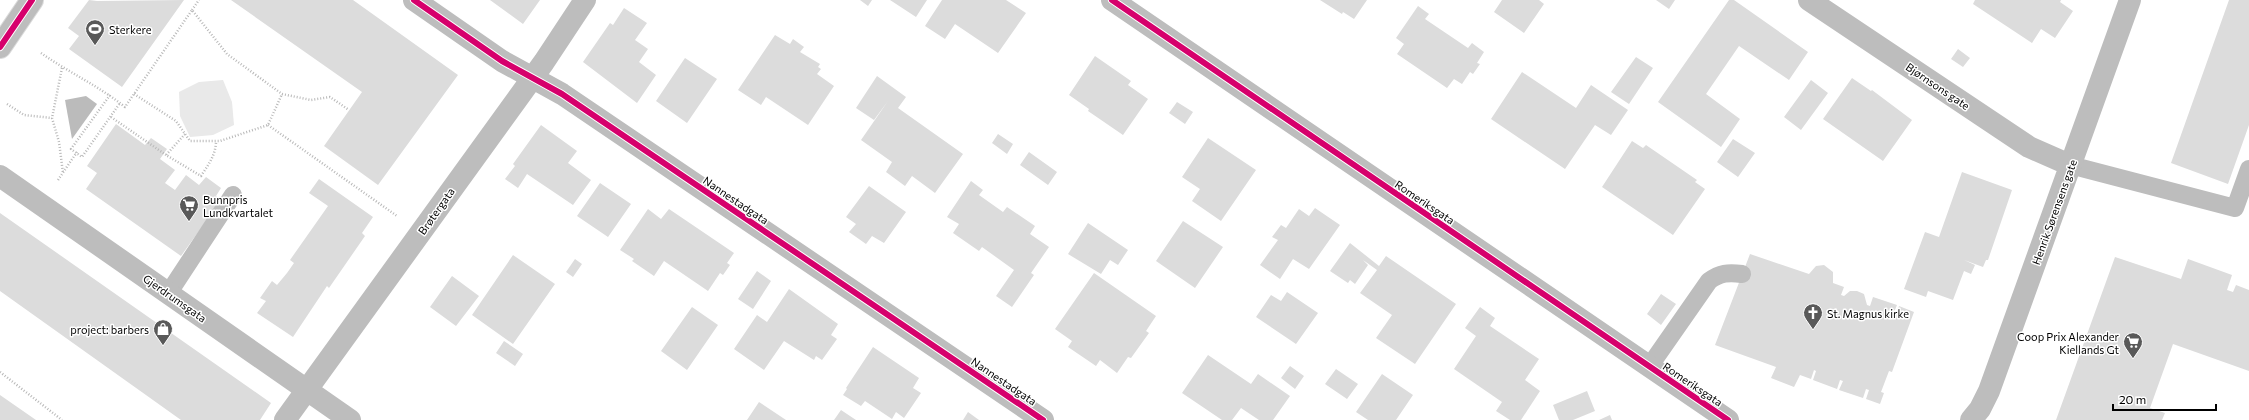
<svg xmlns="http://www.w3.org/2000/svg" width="2249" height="420" font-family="Commissioner,sans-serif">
<rect width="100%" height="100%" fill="#fff"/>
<path fill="#e9e9e9" d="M223,80L232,102L234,125L213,135L190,137L180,116L179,92L199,82Z"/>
<path fill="#bbb" d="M86,96L97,104L72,139L65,100Z"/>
<path fill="#dcdcdc" d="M89,0L97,1L184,0L122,87L69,49L79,36L68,28Z
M231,0H353L458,75L378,185L324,146L362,92Z
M490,0H540L523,24Z
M860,0H872L868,6Z
M890,0H927L916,17Z
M942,0H1006L1026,13L998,53L955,24L945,39L925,26Z
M1320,0H1367L1354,19L1343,12L1342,14Z
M1502,0H1539L1544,4L1524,33L1494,12Z
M1656,0H1675L1669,9Z
M1729,0H1734L1808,52L1789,80L1739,46L1706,94L1740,119L1721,147L1658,102Z
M1975,0H2061L2060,2L2073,11L2055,38L2041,29L2032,43L1973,4Z
M2229,0H2249V125L2228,184L2171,163Z
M1418,6L1429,14L1425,19L1468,48L1472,43L1484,52L1477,63L1480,64L1473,74L1470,72L1462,84L1454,79L1447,88L1397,54L1404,44L1396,38Z
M624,8L647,23L635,40L648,49L639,62L656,75L637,103L583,62L610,23L613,25Z
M775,35L790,44L793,39L804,47L800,52L820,64L818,67L821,69L817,74L834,86L808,125L766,97L761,105L738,90Z
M1958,49L1970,58L1963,67L1951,59Z
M1095,56L1131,81L1128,85L1148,99L1123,135L1088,111L1089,109L1069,95Z
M1636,57L1653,68L1629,104L1611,92Z
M685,58L717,79L687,123L656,101Z
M1522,72L1576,108L1591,85L1628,110L1611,135L1595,125L1565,169L1491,119Z
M877,76L906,97L898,108L963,154L935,193L912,176L905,186L886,172L892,162L861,140L888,101L874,120L856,108Z
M1852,78L1871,91L1872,90L1912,120L1883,161L1823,119Z
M1811,80L1828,93L1801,130L1784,117Z
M1177,102L1193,112L1185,124L1169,113Z
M116,124L145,145L151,138L167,149L160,159L175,170L165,183L175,190L186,175L199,185L206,177L221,188L216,196L221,200L181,256L86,189L97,173L87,166Z
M541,125L577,151L568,163L591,180L573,205L527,174L518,188L505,179L515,166L513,164Z
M998,134L1013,144L1007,154L992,143Z
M1208,138L1256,170L1221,221L1192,201L1200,189L1182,177Z
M1733,139L1755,153L1738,177L1717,162Z
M1632,141L1643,148L1646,145L1697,180L1695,182L1705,189L1673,235L1602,187Z
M1029,152L1057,172L1048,185L1020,165Z
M1962,172L2012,190L1988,260H1986L1983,267L1964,260L1975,265L1971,274L1964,271L1953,300L1928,291L1926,297L1904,289L1925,232L1939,237Z
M319,179L373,217L362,233L365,236L329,288L327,286L293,337L257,313L266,301L260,298L272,281L277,285L287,273L294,263L290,260L328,206L309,193Z
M971,181L983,190L979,195L1003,212L1007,207L1035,226L1030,234L1049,247L1031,273L1034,275L1012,307L996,296L1014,270L982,247L979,251L953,233L959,224L947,217Z
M600,183L631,204L608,237L577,216Z
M869,186L906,212L884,243L872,236L866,244L849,232L856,224L846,217Z
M1315,208L1340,225L1309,269L1293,259L1280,279L1260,265L1278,240L1272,237L1281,225L1286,228L1299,209L1309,216Z
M648,209L661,219L669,209L734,253L727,263L730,265L723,275L720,273L708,291L664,261L654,276L632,261L634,259L620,250Z
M0,213L271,403L260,420H181L0,291Z
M1183,221L1223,247L1195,288L1156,261Z
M1088,223L1128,250L1118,265L1110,260L1101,274L1068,254Z
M1350,243L1379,266L1386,256L1456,304L1415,364L1376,338L1392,315L1360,293L1377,270L1363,260L1368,265L1355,284L1350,280L1348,283L1330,271Z
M1750,254L1809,274L1816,266L1824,265L1833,272V283L1844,287L1841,295L1844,296L1850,291H1857L1864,294L1867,305L1870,306L1873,297L1897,305L1893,315L1896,316L1899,306L1914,312L1892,372L1889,371L1881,392L1884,393L1880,404L1866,399L1869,390L1866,389L1863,398L1839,390L1843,381L1840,380L1837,389L1813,380L1816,371L1814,370L1811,379L1800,375L1794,387L1771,378L1776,367L1715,345Z
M513,255L555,284L513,344L472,315Z
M2115,257L2181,279L2188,259L2232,275L2227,290L2233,292L2236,285L2249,290V371L2173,344L2150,408L2165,413L2162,420H2056Z
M575,259L582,264L573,277L566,272Z
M757,271L771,281L753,309L738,299Z
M1094,273L1156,316L1146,331L1149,333L1131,358L1128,357L1117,373L1100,360L1096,366L1068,347L1072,341L1055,329Z
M452,276L479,296L456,326L430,307Z
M789,289L838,324L831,335L837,339L822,360L816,356L814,360L784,341L764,370L734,349L757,315L767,322Z
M1287,292L1318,313L1296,344L1256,317L1271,295L1281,301Z
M1661,294L1676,304L1661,325L1647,314Z
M692,307L718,325L687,370L661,351Z
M1480,307L1495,318L1490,326L1539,359L1525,380L1540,391L1521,420H1510L1496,411L1502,402L1454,369L1476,336L1465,328Z
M504,341L523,354L515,366L496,353Z
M873,347L919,378L913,388L921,393L904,418L896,412L892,419L865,401L861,406L843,395L847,389L846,388Z
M1208,355L1251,384L1258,374L1290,396L1273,420H1259L1241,408L1232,420H1222L1182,393Z
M1290,366L1304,376L1295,389L1281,378Z
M1336,369L1358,384L1347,399L1325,384Z
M1382,374L1413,395L1396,420H1368L1356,412Z
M1587,391L1595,411L1573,420H1559L1553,405Z
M0,395L36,420H0Z
M759,402L786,420H747Z
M841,410L856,420H834Z
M968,412L979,420H963Z
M1610,415L1612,420H1599Z"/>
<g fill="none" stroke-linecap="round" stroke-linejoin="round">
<defs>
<path id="primary" d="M0,47L32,0"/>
</defs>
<use href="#primary" stroke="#dbdbdb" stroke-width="24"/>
<path stroke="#b8b8b8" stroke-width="2.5" stroke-dasharray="1 2" stroke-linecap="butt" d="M192,10L199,0
M41,53C68,72 99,86 125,107L192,10L227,54L282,94L311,100L330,97L349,110
M62,68L52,118L59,142L63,173
M134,94L176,121L190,141H220L268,125L282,94
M110,95L71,149L82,157L120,103
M7,104L24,115L52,118
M111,117L166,155
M268,125L397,216
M185,134L166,155L201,176C208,165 216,155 216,141
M58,180L77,152
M0,372L62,420"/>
<path stroke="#bdbdbd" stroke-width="18" d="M2070,165L2235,208L2249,169
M168,294L233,195
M1649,367L1709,281C1720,273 1728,272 1742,274"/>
<path stroke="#bdbdbd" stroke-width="22" d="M414,0L502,61L562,94L1043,420
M1112,0L1728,420
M1809,0L2029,147L2070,165
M0,176L350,420
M285,420L544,62L585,0
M1971,420L1980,409L1989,391L2130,0"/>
<use href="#primary" stroke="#bdbdbd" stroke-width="22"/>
<defs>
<path id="cycleway" d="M414,0L502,61L562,94L1043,420
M1112,0L1728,420
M0,47L32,0"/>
</defs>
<use href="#cycleway" stroke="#fff" stroke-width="8"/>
<use href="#cycleway" stroke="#d6006c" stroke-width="6"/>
</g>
<defs>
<symbol id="stadium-pin" viewBox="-11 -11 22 30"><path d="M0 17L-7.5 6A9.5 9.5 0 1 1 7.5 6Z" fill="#595959" stroke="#fff"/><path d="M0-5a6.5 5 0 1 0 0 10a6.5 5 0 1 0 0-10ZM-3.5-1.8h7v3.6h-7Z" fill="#fff"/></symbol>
<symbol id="supermarket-pin" viewBox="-11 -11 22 30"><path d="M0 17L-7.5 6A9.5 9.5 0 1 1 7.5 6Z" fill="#595959" stroke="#fff"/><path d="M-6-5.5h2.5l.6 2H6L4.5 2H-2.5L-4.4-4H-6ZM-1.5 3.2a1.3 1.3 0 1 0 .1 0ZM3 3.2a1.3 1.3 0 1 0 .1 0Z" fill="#fff"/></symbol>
<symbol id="church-pin" viewBox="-11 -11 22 30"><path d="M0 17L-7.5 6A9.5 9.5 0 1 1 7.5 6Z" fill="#595959" stroke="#fff"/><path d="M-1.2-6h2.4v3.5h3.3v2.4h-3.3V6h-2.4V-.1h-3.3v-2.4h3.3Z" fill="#fff"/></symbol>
<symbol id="shop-pin" viewBox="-11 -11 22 30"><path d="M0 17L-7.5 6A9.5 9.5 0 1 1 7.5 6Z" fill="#595959" stroke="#fff"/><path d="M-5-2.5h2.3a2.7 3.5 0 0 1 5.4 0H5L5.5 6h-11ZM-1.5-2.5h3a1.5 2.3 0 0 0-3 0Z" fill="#fff"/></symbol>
</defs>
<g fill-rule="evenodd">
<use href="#stadium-pin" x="84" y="18" width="22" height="30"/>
<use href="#supermarket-pin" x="178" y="194" width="22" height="30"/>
<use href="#church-pin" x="1802" y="302" width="22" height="30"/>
<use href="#shop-pin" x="152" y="318" width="22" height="30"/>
<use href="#supermarket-pin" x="2122" y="331" width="22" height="30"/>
</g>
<g text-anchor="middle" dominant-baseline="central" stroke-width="3" stroke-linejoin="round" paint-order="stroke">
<g font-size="11" fill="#000" stroke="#fff" text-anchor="start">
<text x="109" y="29">Sterkere</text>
<text x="203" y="199">Bunnpris<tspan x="203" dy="13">Lundkvartalet</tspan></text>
<text x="1827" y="313">St. Magnus kirke</text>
<text x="149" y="329" text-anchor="end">project: barbers</text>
<text x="2119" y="336" text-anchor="end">Coop Prix Alexander<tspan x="2119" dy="13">Kiellands Gt</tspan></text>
</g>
<g font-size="11" fill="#000" stroke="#fff">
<text transform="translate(1938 86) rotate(34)">Bjørnsons gate</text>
<text transform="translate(736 200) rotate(34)">Nannestadgata</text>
<text transform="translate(1425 202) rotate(34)">Romeriksgata</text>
<text transform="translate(436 211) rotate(-55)">Brøtergata</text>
<text transform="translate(2054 212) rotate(-70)">Henrik Sørensens gate</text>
<text transform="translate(175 298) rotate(35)">Gjerdrumsgata</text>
<text transform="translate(1004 381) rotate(34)">Nannestadgata</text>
<text transform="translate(1693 384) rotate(34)">Romeriksgata</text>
</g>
</g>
<path d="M2113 404v6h103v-6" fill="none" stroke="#000000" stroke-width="2"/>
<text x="2119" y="404" font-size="12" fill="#000000" stroke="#ffffff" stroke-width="3" paint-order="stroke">20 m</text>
</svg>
